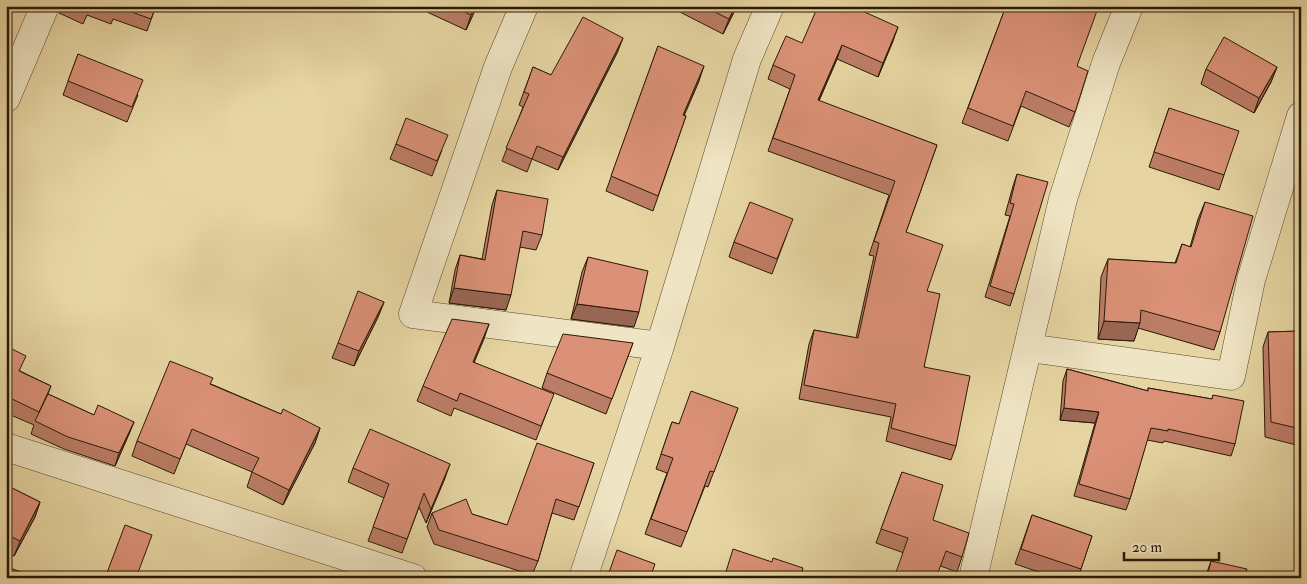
<svg xmlns="http://www.w3.org/2000/svg" width="1307" height="584" font-family="'IM FELL Double Pica',serif">
<rect width="100%" height="100%" fill="#e6d5a2"/>
<filter id="stains"><feTurbulence type="fractalNoise" baseFrequency=".004" numOctaves="4"/><feColorMatrix values="0 0 0 0 .2 0 0 0 0 .09 0 0 0 0 .02 0 0 0 .5 -.17"/></filter>
<radialGradient id="worn" r=".72"><stop offset=".6" stop-color="#630" stop-opacity="0"/><stop offset="1" stop-color="#630" stop-opacity=".3"/></radialGradient>
<g fill="none" stroke-linecap="round" stroke-linejoin="round">
<defs>
<path id="street" d="M524,6L498,67L413,314L660,346L583,578
M6,98L45,6
M660,346L747,59L770,6
M1029,348L1231,376L1251,280L1301,116
M6,447L413,578
M973,578L1063,199L1106,63L1129,6"/>
</defs>
<use href="#street" stroke="#58482d" stroke-width="29"/>
<use href="#street" stroke="#efe4c3" stroke-width="28"/>
</g>
<path fill="#bc7d66" stroke="#291906" d="M60,6H156L147,31L113,19L111,24L87,15L83,24L59,13Z
M429,6H477L466,30L427,12Z
M672,6H737L723,34L672,8Z
M1006,6L1075,112L1069,127L1021,106L1008,141L962,123Z
M893,41L878,77L837,59L819,101L937,145L906,232L927,291L924,367L956,446L951,460L886,441L891,417L799,399L809,344L814,330L856,338L874,256L869,255L889,195L768,151L790,89L768,79L773,65L802,43Z
M658,46L699,81L684,115L686,116L653,211L606,191Z
M618,51L558,170L532,159L527,172L502,161L523,107L519,105L533,67L551,75Z
M78,54L138,95L127,122L63,95Z
M1277,67L1271,82L1254,113L1201,84L1206,69Z
M1169,108L1224,175L1219,190L1149,167Z
M396,144L442,150L432,176L390,159Z
M1017,174L1014,294L1010,306L985,297L1010,216L1005,215L1013,186Z
M497,190L542,235L536,250L520,247L506,310L449,303L455,270L460,255L482,259L492,205Z
M1205,202L1220,332L1214,350L1138,328L1134,341L1098,339L1101,277L1108,259L1175,263L1182,244L1190,247L1198,219Z
M787,234L772,274L729,257L734,242Z
M588,257L634,327L571,319L582,272Z
M384,302L378,317L354,366L332,358L338,343Z
M489,324L474,362L548,409L536,440L454,408L451,416L417,401L423,386Z
M1301,331V445L1300,446L1265,437L1263,347L1268,332Z
M633,343L606,414L542,388L547,373Z
M6,346L20,371L51,386L48,394L94,415L134,422L129,434L115,466L64,449L31,434L34,425L6,413Z
M1067,369L1148,391V388L1212,399L1213,395L1235,444L1231,456L1164,441L1163,443L1147,440L1130,499L1126,510L1074,496L1095,423L1060,420L1063,381Z
M211,384L281,414L320,428L315,443L283,505L247,487L252,472L186,444L174,474L132,456L137,441Z
M738,408L708,487L705,486L681,547L645,534L667,473L656,469L672,422L679,424Z
M594,463L574,520L552,513L538,561L532,575L434,544L427,527L432,513L472,514L507,525Z
M353,468L445,478L426,523L419,507L402,553L368,541L384,498L348,482Z
M902,472L933,520L962,557L957,572L876,543Z
M6,485L40,502L35,517L14,556L6,552Z
M1032,515L1092,536L1078,578H1057L1015,564Z
M1211,561L1244,578H1205Z"/>
<path fill="#996653" stroke="#291906" d="M475,6H477L466,30L471,15Z
M735,6H737L723,34L729,19Z
M898,27L893,41L878,77L883,63Z
M623,38L618,51L558,170L563,157Z
M842,45L837,59L813,114L818,100Z
M704,66L699,81L678,130L683,115Z
M1277,67L1271,82L1254,113L1259,98Z
M454,288L511,295L506,310L449,303Z
M384,302L378,317L354,366L359,351Z
M577,304L639,312L634,327L571,319Z
M1104,321L1140,323L1134,341L1098,339Z
M489,324L484,339L468,377L473,362Z
M1064,408L1099,412L1095,423L1060,420Z
M134,422L129,434L115,466L119,453Z
M320,428L315,443L283,505L289,490Z
M450,464L445,478L426,523L431,509Z
M40,502L35,517L14,556L20,541Z"/>
<path fill="#db9177" stroke="#291906" d="M75,6H90L88,12Z
M100,6H156L151,19L118,7L116,12Z
M452,6H475L471,15Z
M703,6H735L729,19Z
M818,6H851L898,27L883,63L842,45L818,100L937,145L906,232L943,245L927,291L940,294L924,367L970,376L956,446L891,428L896,404L804,385L814,330L858,338L879,243L874,241L895,181L773,138L795,75L773,65L786,36L802,43Z
M1006,6H1094L1098,8L1077,66L1088,71L1075,112L1026,91L1013,126L968,108Z
M583,17L623,38L563,157L537,146L532,159L506,148L529,94L524,92L533,67L551,75Z
M1224,37L1277,67L1259,98L1206,69Z
M658,46L704,66L683,115L686,116L658,196L611,176Z
M78,54L143,80L132,107L68,81Z
M1169,108L1239,131L1224,175L1154,152Z
M406,118L448,135L437,161L396,144Z
M1017,174L1048,182L1014,294L990,286L1014,204L1010,203Z
M497,190L548,199L542,235L523,231L511,295L454,288L460,255L485,260Z
M750,202L793,219L777,259L734,242Z
M1205,202L1253,216L1220,332L1141,310L1140,323L1104,321L1108,259L1176,263L1182,244L1191,247Z
M588,257L648,271L639,312L577,304Z
M358,291L384,302L359,351L338,343Z
M452,319L489,324L473,362L554,394L541,426L460,393L457,401L423,386Z
M1301,331V429L1271,422L1268,332Z
M563,334L633,343L612,399L547,373Z
M6,346L26,356L19,371L51,386L39,412L6,396Z
M170,361L213,378L210,384L281,414L283,409L320,428L289,490L252,472L259,458L192,429L180,459L137,441Z
M1067,369L1148,391V388L1212,399L1213,395L1244,401L1235,444L1168,429V431L1151,428L1130,499L1079,484L1099,412L1064,408Z
M691,391L738,408L714,472L710,471L687,532L651,519L673,458L661,454L672,422L679,424Z
M48,394L94,415L98,405L134,422L119,453L68,437L35,421Z
M370,429L450,464L431,509L424,493L407,539L373,527L389,484L353,468Z
M537,443L594,463L579,507L556,499L538,561L439,530L432,513L466,499L472,514L507,525Z
M902,472L943,485L933,520L969,533L962,557L946,551L936,578H894L908,538L881,529Z
M6,485L40,502L20,541L6,534Z
M1032,515L1092,536L1081,569L1021,549Z
M125,525L152,535L136,578H105Z
M733,549L772,562L773,558L803,568L800,578H724Z
M617,550L655,564L650,578H607Z
M1211,561L1247,569L1244,578H1207Z
M6,566L23,573L21,578H6Z"/>
<rect width="1307" height="584" fill="none" stroke="#e6d5a2" stroke-width="25"/>
<rect x="8" y="8" width="1292" height="569" fill="none" stroke="#291906" stroke-width="2.5"/>
<rect x="12" y="12" width="1282" height="559" fill="none" stroke="#291906"/>
<path d="M1124 552v8h95v-8" fill="none" stroke="#291906" stroke-width="2.5"/>
<text x="1132" y="552" font-size="15" fill="#291906" stroke="#efe4c3" stroke-width="4" paint-order="stroke">20 m</text>
<rect width="100%" height="100%" filter="url(#stains)"/>
<rect width="100%" height="100%" fill="url(#worn)"/>
</svg>
